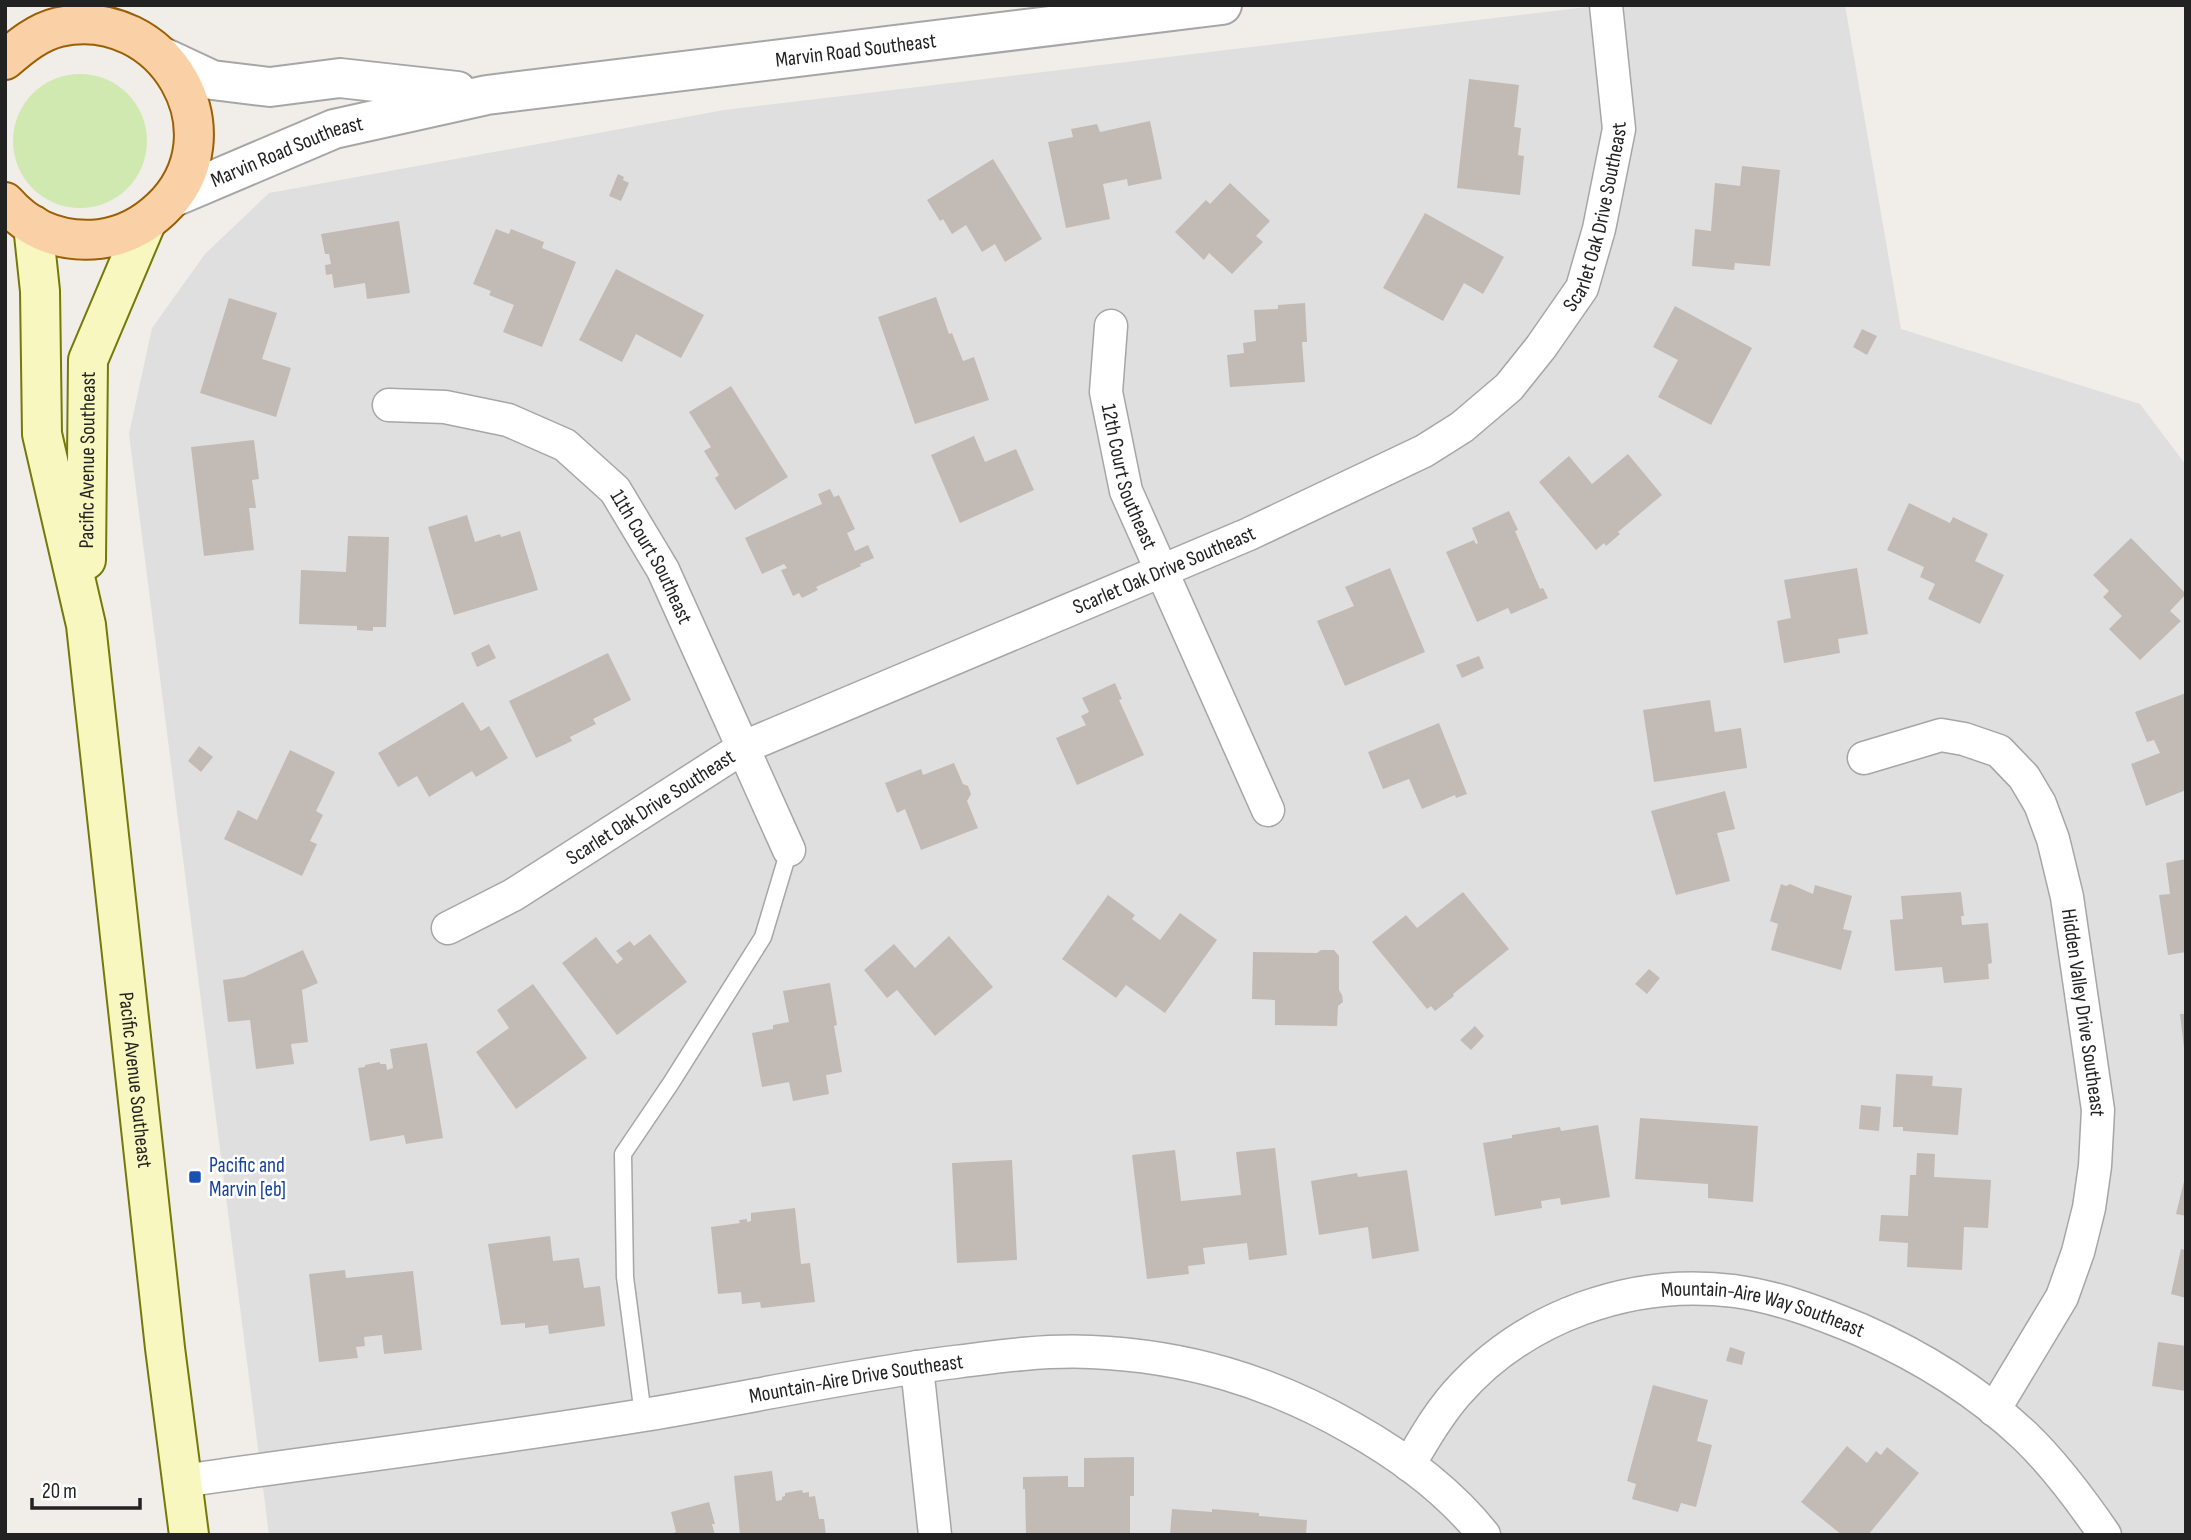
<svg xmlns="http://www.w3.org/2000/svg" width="2191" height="1540" font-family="'Sofia Sans Condensed',sans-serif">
<rect width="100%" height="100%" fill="#f1eee9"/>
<path fill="#e0dfdf" d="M1604,5H1845L1901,329L2140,404L2186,465V1535H269L129,434L152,328L205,254L269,193L724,110Z"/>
<path fill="#d0e9b1" d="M13 141a67 67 0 1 1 134 0a67 67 0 1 1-134 0Z"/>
<path fill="#c2bab5" d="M1469,79L1519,85L1514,127L1521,128L1518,155L1524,156L1520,195L1457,188Z
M1150,121L1162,179L1128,186L1127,179L1103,184L1110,219L1066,228L1048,142L1073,137L1071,129L1097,124L1100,132Z
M993,159L1042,239L1005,262L995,244L982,252L966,225L952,234L943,219L940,221L927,200Z
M1742,166L1780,170L1770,266L1735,263L1734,270L1692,266L1695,229L1711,231L1715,183L1740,186Z
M618,174L624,177L623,180L629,183L621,201L609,196Z
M1230,183L1270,221L1256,236L1263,242L1232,274L1209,253L1204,260L1175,232L1206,200L1210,204Z
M1425,213L1504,257L1483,294L1464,283L1443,321L1383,288Z
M399,221L410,293L367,299L365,283L334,288L332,274L326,275L325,265L331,264L329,254H325L321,234Z
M496,229L509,234L511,229L544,242L542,248L576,262L542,347L503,332L514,305L489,295L491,291L473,284Z
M616,269L704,315L681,358L636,334L622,362L579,340Z
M936,297L949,334L952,333L963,361L974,357L989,400L915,424L878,317Z
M229,298L277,313L262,359L291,368L276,417L200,393Z
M1305,303L1307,342H1302L1305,382L1230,387L1227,355L1244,353L1243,343L1256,341L1254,310L1278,309V305Z
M1675,306L1752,348L1711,425L1658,397L1678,360L1653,347Z
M1862,329L1877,336L1867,355L1853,347Z
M731,386L788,477L735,510L715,478L719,475L704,451L711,447L689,412Z
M974,436L985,462L1016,449L1034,490L960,523L931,455Z
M254,440L259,479L252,480L256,508H249L254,550L204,556L191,447Z
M1628,454L1662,495L1618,532L1620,534L1606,546L1604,543L1596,550L1539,482L1569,456L1592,484Z
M830,489L834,497L839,495L855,529L847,533L855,551L868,545L874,558L860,564L861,566L816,587L818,590L802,598L799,593L793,596L781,570L787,568L784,564L762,574L745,538L822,504L818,494Z
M1909,503L1950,523L1953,517L1988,534L1975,561L2004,575L1980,624L1928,599L1935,584L1920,577L1924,567L1887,550Z
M1509,511L1518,530L1515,531L1540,589L1543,588L1548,598L1511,614L1508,608L1477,622L1446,552L1474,540L1476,544L1478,543L1472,528Z
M467,515L475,542L500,534L501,537L520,531L538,590L454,615L428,527Z
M348,536L389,537L386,627H373V631L357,630V626L299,624L301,570L346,572Z
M2131,538L2186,594L2170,611L2181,621L2140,660L2109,629L2122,616L2103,597L2109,591L2093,575Z
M1390,568L1425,652L1345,686L1317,621L1354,606L1345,587Z
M1857,568L1868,634L1838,639L1840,653L1784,663L1777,621L1791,618L1784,580Z
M489,644L496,658L477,667L471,653Z
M608,653L631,700L593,719L596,724L570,737L572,741L536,758L509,701Z
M1479,656L1484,668L1462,678L1456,665Z
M1115,683L1122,699L1119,700L1144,755L1077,785L1056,738L1086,725L1081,716L1089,712L1082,698Z
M2186,693V790L2146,806L2131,764L2160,753L2154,740L2147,742L2135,712Z
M1710,700L1715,732L1741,728L1747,768L1654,782L1643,710Z
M463,702L481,731L489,726L508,758L476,777L472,771L429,797L417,776L398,787L378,753Z
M1439,723L1467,794L1456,798L1455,795L1422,809L1409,779L1383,789L1368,752Z
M199,746L213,757L201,772L188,761Z
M290,750L335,772L316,811L323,815L310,841L317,844L302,876L224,839L238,810L257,820Z
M954,763L963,784L968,786L971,794L967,801L978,828L921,850L905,809L897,813L885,783L921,769L923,775Z
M1725,791L1735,829L1717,833L1730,881L1676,895L1651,811Z
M2186,859V952L2168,955L2159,895L2170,894L2166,863Z
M1781,884L1786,886L1790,884L1813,894L1815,885L1852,896L1843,929L1852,931L1841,970L1771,950L1778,924L1770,921Z
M1463,892L1509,949L1453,994L1454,996L1435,1011L1431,1006L1427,1009L1372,942L1406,915L1417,928Z
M1961,892L1964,916H1961L1962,925L1988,923L1992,963L1988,964L1989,979L1944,983L1942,967L1895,971L1890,920L1903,919L1901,896Z
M1108,895L1135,915L1132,919L1160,940L1180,913L1217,940L1165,1013L1126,985L1116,998L1062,959Z
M650,934L687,982L617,1035L562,963L596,937L617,964L623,959L616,951L630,941L634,946Z
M949,936L993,987L935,1036L897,990L887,998L864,970L894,944L915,968Z
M303,950L318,983L302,990L308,1042L291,1044L294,1064L256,1069L250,1020L228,1022L223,980L244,977Z
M1321,950H1334L1339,956V990L1342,995L1343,1002L1338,1006L1337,1026L1275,1025V1000L1252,999L1253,952L1317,953Z
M1649,969L1660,978L1647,994L1635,984Z
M830,983L837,1025L834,1026L842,1072L826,1075L829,1094L793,1101L789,1082L762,1087L752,1033L773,1029V1025L789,1022L783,991Z
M533,984L587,1058L516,1109L476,1052L509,1028L497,1010Z
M2180,1014H2186V1048H2184Z
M1475,1026L1484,1036L1471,1050L1460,1040Z
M427,1043L443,1138L406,1144L404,1135L370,1141L358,1068L365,1067V1065L380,1062V1064H386L387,1070L393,1068L390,1049Z
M1896,1074L1933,1076L1932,1086L1962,1088L1958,1135L1903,1131V1127H1893Z
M1861,1105L1881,1107L1879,1131L1859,1129Z
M1640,1118L1758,1126L1753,1202L1708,1198V1184L1635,1179Z
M1598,1125L1610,1197L1561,1205L1560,1198L1541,1201L1542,1208L1495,1216L1483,1143L1512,1138V1135L1560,1127L1561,1131Z
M1275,1148L1287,1255L1249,1260L1247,1243L1203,1248L1205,1264L1188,1266L1189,1274L1147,1279L1132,1155L1175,1150L1181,1201L1241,1195L1236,1152Z
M1917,1153L1935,1154L1934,1177L1991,1180L1988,1228L1964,1227L1962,1270L1907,1267L1908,1243L1879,1241L1881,1215L1908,1216L1910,1175H1916Z
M1012,1160L1017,1260L957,1263L952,1163Z
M1407,1170L1419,1251L1372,1259L1368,1227L1319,1235L1311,1181L1357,1173L1358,1177Z
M2185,1177H2186V1216L2176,1214Z
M795,1208L801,1264L810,1263L815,1302L761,1308L760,1302L742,1304L741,1292L718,1294L711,1227L740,1223L739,1220L747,1219V1222L751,1221V1213Z
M550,1236L553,1261L579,1258L584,1288L600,1286L605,1326L549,1334L548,1325L525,1328V1323L501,1325L488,1244Z
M2181,1249L2186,1250V1298L2171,1294Z
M345,1270L346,1278L413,1271L422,1350L384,1354L382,1335L364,1337L365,1346L356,1347L358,1358L319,1362L309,1274Z
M2158,1342L2186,1346V1391L2152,1386Z
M1730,1347L1745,1352L1742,1365L1726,1361Z
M1653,1385L1708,1400L1697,1441L1712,1445L1696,1507L1681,1503L1678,1512L1632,1499L1636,1484L1627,1481Z
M1847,1446L1867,1463L1876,1451L1881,1455L1887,1447L1919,1473L1868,1535H1842L1801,1502Z
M1134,1457V1496H1130V1535H1026L1025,1489H1023V1477L1068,1476V1487H1084V1458Z
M772,1471L776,1501L782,1500V1497L785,1496V1493L802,1490L803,1493L809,1492V1497L815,1496L819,1519H824L826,1535H740L734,1476Z
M709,1502L715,1524H712L715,1535H669L676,1532L671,1512Z
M1172,1509L1212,1512V1509L1259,1513V1516L1307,1520L1306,1535H1170Z"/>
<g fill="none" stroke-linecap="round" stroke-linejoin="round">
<defs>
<path id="service" d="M643,1415L625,1277L623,1154L671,1083L763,937L789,850"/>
<g id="minor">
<path id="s1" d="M1111,326L1106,392L1126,491L1268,810"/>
<path id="s2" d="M389,405L445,407L508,420L565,445L615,490L663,570L789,850"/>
<path id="s3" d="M1864,758L1941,735L1964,739L1999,751L2024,777L2040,804L2053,839L2067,897L2098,1110L2095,1166L2089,1208L2078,1252L2062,1297L1994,1410"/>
<path id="s4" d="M448,928L513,895L744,747L1249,534L1424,451L1462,427L1509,387L1541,347L1582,288L1599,229L1619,129L1606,5"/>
<path d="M917,1367L935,1535"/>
<path id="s5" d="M1409,1465C1423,1440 1437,1416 1456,1394C1524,1316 1632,1278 1734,1291C1778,1297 1820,1313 1861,1330C1920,1356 1977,1391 2025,1436C2056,1466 2081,1500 2105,1535"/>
<path id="s6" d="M182,1481C336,1459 490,1440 644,1415C747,1398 850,1375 955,1362C1000,1356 1046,1350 1091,1352C1186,1356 1270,1381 1352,1428C1400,1455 1449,1491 1484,1535"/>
</g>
<g id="tertiary">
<path d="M165,58L212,80L270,87L340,78L457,91"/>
<path id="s7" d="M174,197L334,129L487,95L1222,5"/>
</g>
<g id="secondary">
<path id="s8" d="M33,225L40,291L42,434L86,625L165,1348L189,1535"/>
<path id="s9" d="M86,560L88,360L146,223"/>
</g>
<path id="primary" d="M5,60C21,46 38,32 59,27C165,4 240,134 161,209C143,226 124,236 100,239C62,243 30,231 5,202"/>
</defs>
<use href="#service" stroke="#a6a6a6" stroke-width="19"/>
<use href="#minor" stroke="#a6a6a6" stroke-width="35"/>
<use href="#tertiary" stroke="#a6a6a6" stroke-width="42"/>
<use href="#secondary" stroke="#757908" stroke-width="42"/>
<use href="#primary" stroke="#9b5f04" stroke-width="42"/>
<use href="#service" stroke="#fff" stroke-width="16"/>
<use href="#minor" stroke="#fff" stroke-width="32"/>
<use href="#tertiary" stroke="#fff" stroke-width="38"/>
<use href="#secondary" stroke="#f8f7c0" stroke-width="38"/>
<use href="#primary" stroke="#fad0a6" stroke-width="38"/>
</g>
<rect fill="#1a4fb4" stroke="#fff" stroke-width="2.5" x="188" y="1170" width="14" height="14" rx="3.5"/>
<g text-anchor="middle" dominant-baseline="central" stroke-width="5" stroke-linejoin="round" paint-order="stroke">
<g font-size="21" fill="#222" stroke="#fff">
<text stroke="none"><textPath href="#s7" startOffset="702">Marvin Road Southeast</textPath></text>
<text stroke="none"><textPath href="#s7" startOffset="122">Marvin Road Southeast</textPath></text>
<text stroke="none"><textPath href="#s4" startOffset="1391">Scarlet Oak Drive Southeast</textPath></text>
<text stroke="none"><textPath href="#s9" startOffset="100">Pacific Avenue Southeast</textPath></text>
<text stroke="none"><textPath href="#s1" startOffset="154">12th Court Southeast</textPath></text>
<text stroke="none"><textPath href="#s2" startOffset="326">11th Court Southeast</textPath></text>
<text stroke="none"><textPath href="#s4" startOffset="803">Scarlet Oak Drive Southeast</textPath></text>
<text stroke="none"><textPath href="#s4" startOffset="236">Scarlet Oak Drive Southeast</textPath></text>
<text stroke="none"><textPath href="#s3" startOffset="422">Hidden Valley Drive Southeast</textPath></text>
<text stroke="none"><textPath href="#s8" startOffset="863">Pacific Avenue Southeast</textPath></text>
<text stroke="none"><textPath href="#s5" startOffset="425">Mountain-Aire Way Southeast</textPath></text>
<text stroke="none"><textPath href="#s6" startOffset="682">Mountain-Aire Drive Southeast</textPath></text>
</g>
<g font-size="21" fill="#164399" stroke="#fff" text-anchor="start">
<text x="209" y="1165">Pacific and<tspan x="209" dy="24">Marvin [eb]</tspan></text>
</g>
</g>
<rect width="2191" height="1540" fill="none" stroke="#222222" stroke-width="14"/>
<path d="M32 1498v10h108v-10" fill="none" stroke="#222222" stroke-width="3.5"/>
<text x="42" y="1498" font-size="21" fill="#222222" stroke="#ffffff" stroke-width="5" paint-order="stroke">20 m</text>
</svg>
